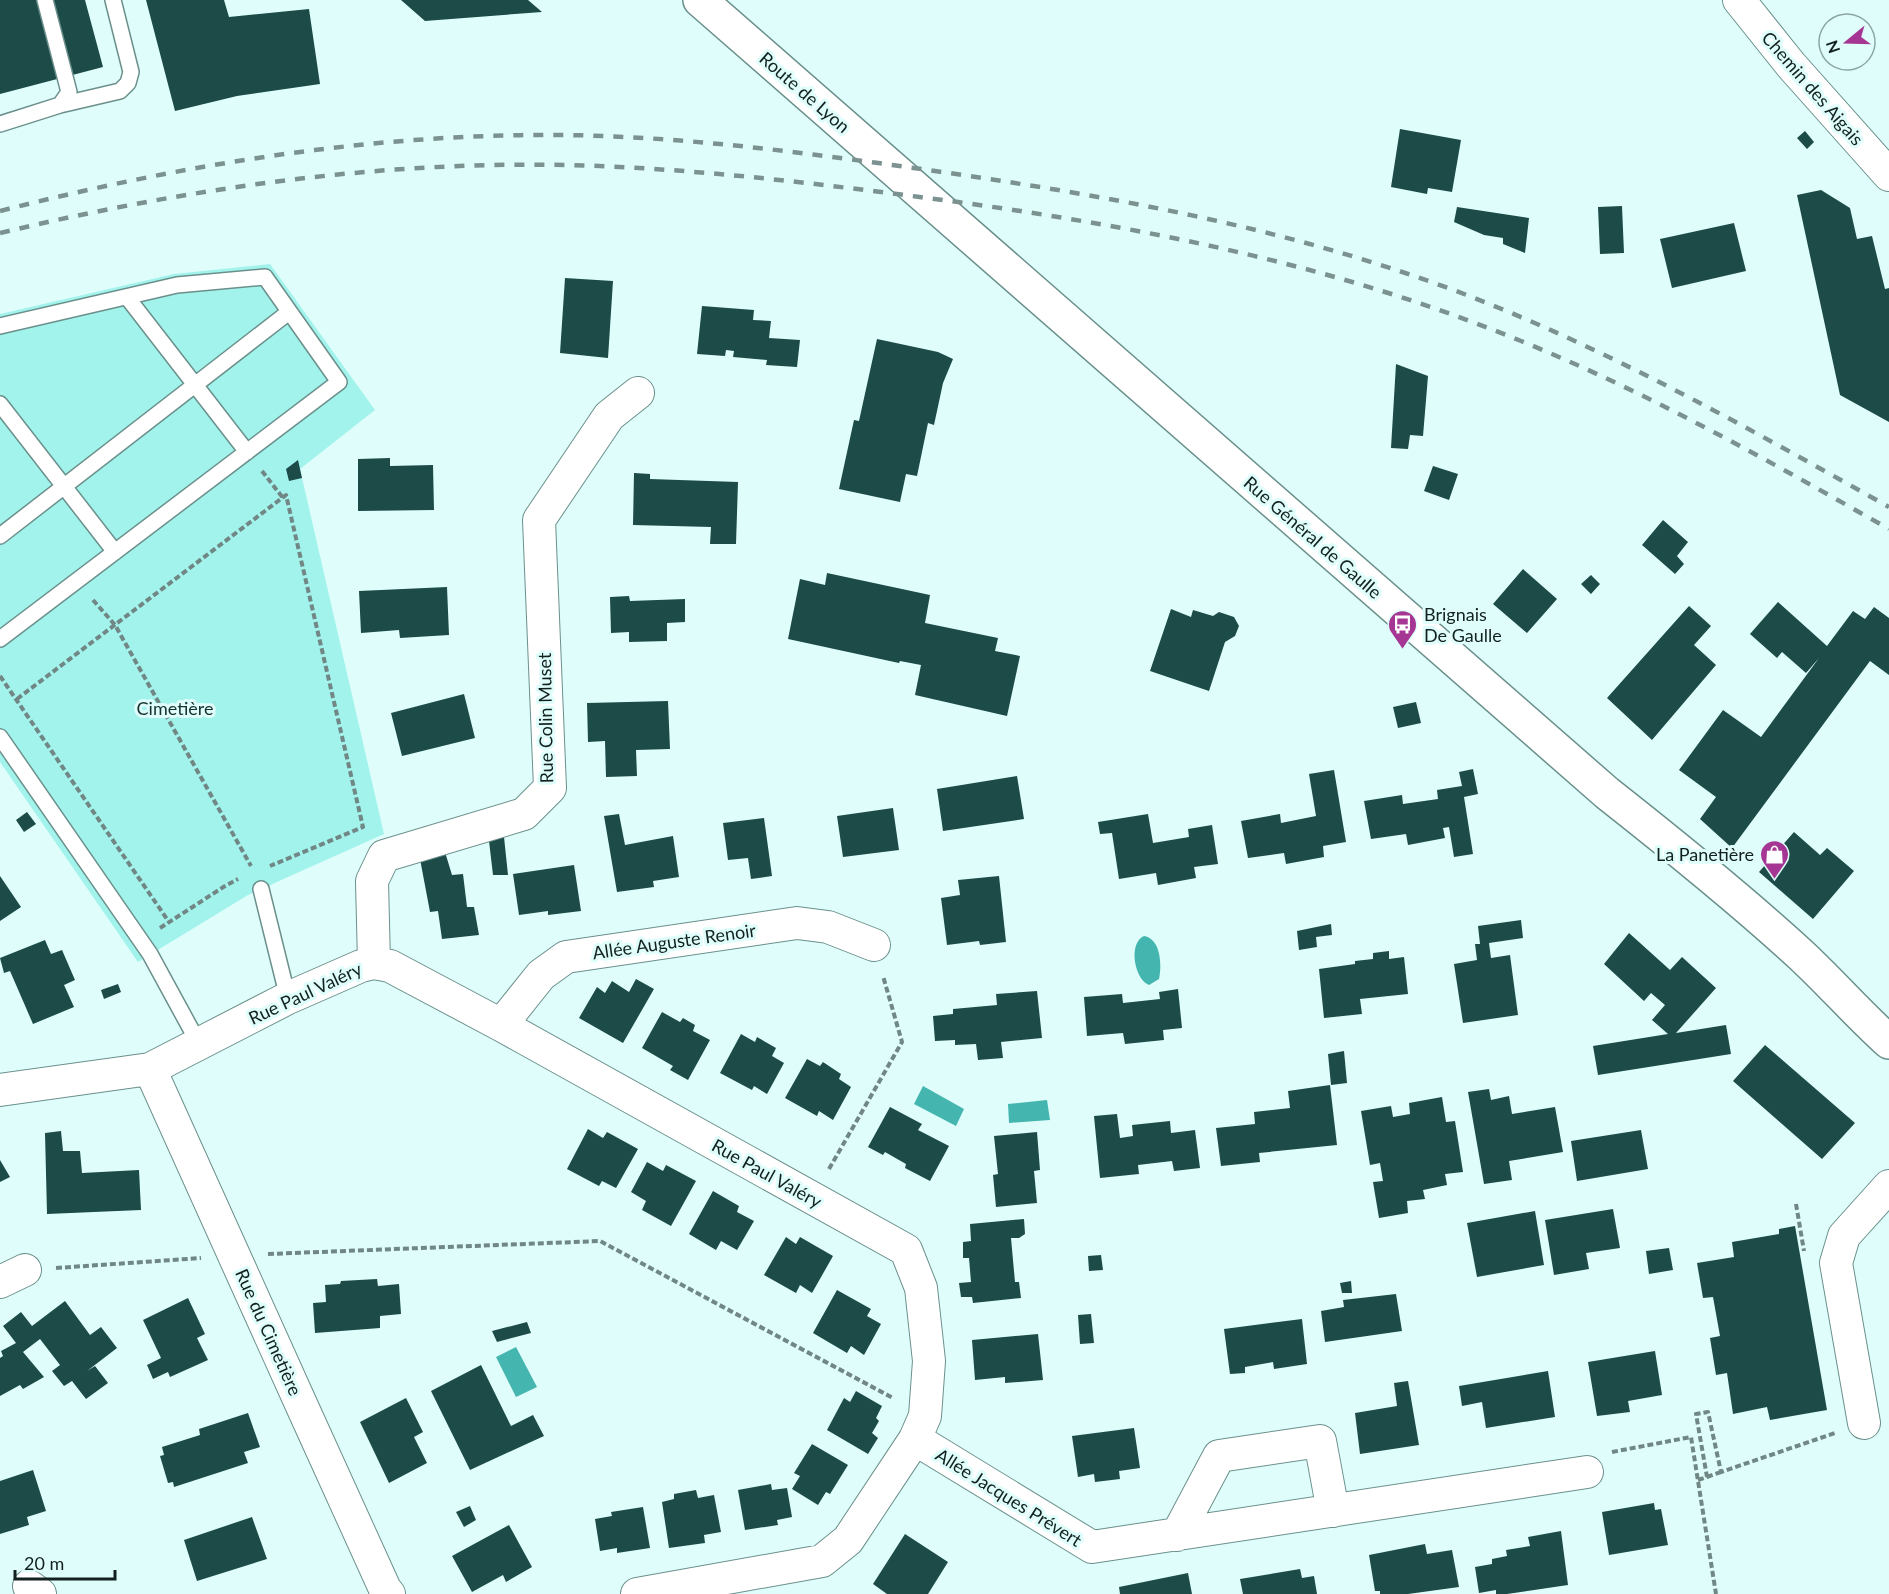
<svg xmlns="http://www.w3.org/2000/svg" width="1889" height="1594" font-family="Lato,sans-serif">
<rect width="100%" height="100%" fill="#dffefb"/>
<path fill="#a2f3ec" d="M270,264L375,410L300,469L384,834L248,895L138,962L0,762V314L174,274Z"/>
<path fill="#44b6af" d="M1144,936C1161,939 1162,965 1159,979L1149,985C1134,979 1128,943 1144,936Z
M923,1086L964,1109L956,1126L914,1104Z
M1047,1100L1050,1120L1009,1123L1008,1104Z
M516,1347L537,1387L516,1397L496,1357Z"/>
<path fill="#1c4b48" d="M0,0H85L103,67L0,94Z
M146,0H224L229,17L309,9L320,84L237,96L175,111Z
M401,0H528L542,12L425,21Z
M1400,129L1461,140L1452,192L1428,188L1427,194L1391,187Z
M1805,131L1814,142L1807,149L1797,138Z
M1821,190L1850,208L1857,239L1872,236L1885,289L1889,288V422L1840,395L1797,195Z
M1622,206L1624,253L1600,254L1598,207Z
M1457,207L1529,218L1525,253L1503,244V238L1484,235L1454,222Z
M1734,223L1746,271L1672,288L1660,239Z
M565,278L613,281L608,358L560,353Z
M702,306L754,310L753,320L771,321L769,338L800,340L797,367L766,365L767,360L733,357L734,351L726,350L725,356L697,354Z
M877,339L938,352L953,359L943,383L934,425L928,423L917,476L906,474L900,502L839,489L854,420L859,421Z
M1396,364L1428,376L1423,436L1410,435L1408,449L1391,448Z
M390,458V466L433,465L434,510L358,511V459Z
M298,460L302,478L289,481L286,469Z
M1433,466L1458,474L1449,500L1424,491Z
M634,473L650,474V479L738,482L736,544H710L711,527L633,525Z
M1663,520L1688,542L1677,556L1684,564L1675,574L1642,545Z
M1523,569L1557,599L1527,633L1493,604Z
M827,573L930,595L925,623L998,638L995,651L1020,656L1007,716L915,695L921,665L900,661L899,663L788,639L800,579L825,585Z
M1591,575L1600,584L1591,594L1581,584Z
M447,587L449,635L400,638L399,630L361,633L359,591Z
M629,596L630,601L685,599V622L667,623V641L629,642V632L611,633L610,597Z
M1778,602L1827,646L1853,611L1865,619L1874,607L1889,618V675L1870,661L1732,848L1700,819L1716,797L1679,770L1723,710L1761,737L1819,658L1806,673L1782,652L1777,658L1750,634Z
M1689,606L1711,626L1694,645L1716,665L1652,740L1607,698Z
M1171,609L1191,617L1193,610L1213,616L1219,612L1234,617L1239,626L1235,636L1225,642L1209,691L1150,671Z
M464,694L475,738L402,756L391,713Z
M668,701L670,749L636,750L637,776L606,777L605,741L588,742L587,703Z
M1416,702L1421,723L1398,728L1393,707Z
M1473,769L1478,794L1464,797L1473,854L1454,857L1449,827L1443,828L1445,838L1408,845L1406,834L1371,839L1364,801L1402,795L1403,804L1438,799L1437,790L1462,786L1459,772Z
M1334,770L1346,842L1323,846L1324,857L1286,864L1284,853L1248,858L1241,821L1280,814L1281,823L1316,816L1309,774Z
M1017,776L1024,819L943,831L937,789Z
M893,808L899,850L843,857L837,816Z
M27,812L36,824L24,832L16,820Z
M619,814L625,845L673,836L679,877L653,881L654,887L617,892L604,816Z
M1148,814L1153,843L1189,837L1188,829L1212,825L1218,864L1194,867L1196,878L1158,885L1156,873L1119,879L1112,833L1100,834L1098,822Z
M764,818L772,876L751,879L748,858L728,860L723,823Z
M1794,832L1820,855L1827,848L1854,871L1813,919L1759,872Z
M504,837L508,875H493L489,841Z
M445,852L452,875L463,874L467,907H474L479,935L442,939L438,911L430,912L420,859Z
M574,865L581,911L548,915V911L519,915L513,874Z
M0,876L21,907L0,921Z
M999,876L1006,942L980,945L979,941L947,945L941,898L960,895L958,880Z
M1521,920L1523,938L1489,943L1491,958L1510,955L1518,1015L1463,1023L1454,964L1477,960L1475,944H1480L1478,926Z
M1331,924L1332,935L1316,937L1317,947L1299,950L1297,931Z
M1629,933L1670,970L1682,957L1716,988L1676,1033L1726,1025L1731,1054L1598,1075L1593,1046L1668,1034L1652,1020L1665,1005L1651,993L1644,1001L1604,964Z
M45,940L51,954L62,950L75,980L64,985L74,1007L33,1024L10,971L4,973L0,958Z
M1389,951V959L1404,957L1408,994L1360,999L1362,1014L1324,1018L1319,969L1355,964V961L1373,959V953Z
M636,979L654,989L623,1043L579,1018L597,987L605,993L612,981L629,992Z
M118,984L121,992L104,999L101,990Z
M1178,989L1182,1028L1163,1030L1164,1040L1125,1044L1123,1033L1087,1036L1084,997L1122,994L1123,1003L1160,999L1159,992Z
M1037,991L1042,1038L1001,1042L1003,1058L978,1060L976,1044L955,1045V1040L935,1041L933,1016L953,1014V1009L997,1005L996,994Z
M662,1012L680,1022L683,1018L695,1025L693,1031L710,1040L688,1080L670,1070L673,1066L642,1048Z
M741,1034L755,1042L757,1037L776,1048L772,1056L784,1063L767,1094L754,1086L752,1090L720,1073Z
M1765,1045L1855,1123L1822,1159L1733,1081Z
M1344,1051L1347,1083L1331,1085L1328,1054Z
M807,1059L820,1066L823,1062L841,1074L839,1079L851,1087L833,1120L819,1111L817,1116L785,1098Z
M1330,1085L1337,1145L1259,1153L1260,1162L1221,1166L1216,1128L1255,1124L1254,1112L1290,1108L1288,1091Z
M1489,1089L1491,1100L1509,1096L1512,1114L1555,1107L1563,1152L1509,1161L1512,1180L1484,1184L1468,1092Z
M1442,1097L1446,1122L1455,1121L1463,1172L1445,1174L1447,1185L1423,1190L1425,1199L1407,1201L1408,1213L1379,1218L1373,1182L1383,1181L1380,1163L1370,1165L1361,1111L1391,1106L1393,1117L1410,1114L1409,1103Z
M890,1107L922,1124L918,1130L949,1146L930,1181L905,1168L906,1164L885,1152L883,1155L868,1147Z
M1117,1114L1120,1138L1133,1136L1132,1125L1170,1121L1171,1133L1195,1130L1200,1168L1174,1171L1172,1161L1138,1165L1139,1174L1100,1178L1094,1116Z
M588,1129L603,1138L607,1132L638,1149L616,1188L602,1181L599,1186L567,1169Z
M1641,1130L1648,1169L1577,1181L1571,1141Z
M61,1131L63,1151H80L82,1173L139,1170L141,1210L47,1214L45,1133Z
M1037,1132L1040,1170L1034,1171L1037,1203L996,1207L993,1175L998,1174L994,1136Z
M0,1160L10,1177L0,1182Z
M647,1162L663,1171L666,1165L696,1181L671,1226L642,1210L646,1201L631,1192Z
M713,1191L739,1206L737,1212L754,1221L737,1250L721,1241L716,1250L689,1234Z
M1613,1209L1620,1248L1586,1253L1589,1269L1554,1275L1545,1220Z
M1535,1211L1544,1265L1477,1277L1467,1223Z
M1024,1219L1025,1234L1019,1238H1011L1015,1282H1019L1021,1298L973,1303L972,1297H961L959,1283L971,1282L969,1258H963V1242L971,1241L970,1224Z
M1795,1226L1827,1410L1770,1420L1767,1407L1733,1414L1727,1373L1716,1375L1710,1338L1720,1336L1713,1297L1703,1298L1697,1263L1734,1257L1732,1242L1779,1234V1229Z
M786,1237L796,1244L800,1237L833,1256L812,1293L800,1285L796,1293L764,1275Z
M1669,1248L1673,1270L1649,1274L1646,1251Z
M1101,1255L1103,1270L1089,1271L1088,1256Z
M377,1279L378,1286L399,1284L401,1314L380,1316V1328L315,1333L313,1303L326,1302L325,1285L340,1284L341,1281Z
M1351,1281L1352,1293H1342L1340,1283Z
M837,1290L871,1309L867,1316L881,1324L864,1355L851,1346L847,1353L813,1333Z
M1396,1294L1402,1331L1325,1342L1321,1311L1344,1307L1343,1300Z
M188,1298L205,1334L197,1338L208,1360L170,1377L168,1372L153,1379L147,1365L161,1358L143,1320Z
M65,1301L90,1335L101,1327L117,1348L87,1371L95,1366L108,1383L86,1399L72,1381L64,1386L52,1371L60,1365L40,1339L23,1352L44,1377L23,1389L20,1385L0,1396V1358L3,1356L1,1351L16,1343L3,1326L21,1312L32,1326Z
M1091,1314L1094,1343L1080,1344L1078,1315Z
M1302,1319L1307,1364L1274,1369L1273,1362L1245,1367V1373L1230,1374L1224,1329Z
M527,1322L531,1333L497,1342L492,1331Z
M1038,1334L1043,1380L1005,1383V1377L975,1380L972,1340Z
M1655,1351L1662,1395L1628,1401L1630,1412L1597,1416L1588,1362Z
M481,1365L511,1426L533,1415L544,1436L470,1470L431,1391Z
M1548,1371L1555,1417L1486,1428L1482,1402L1462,1406L1459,1386Z
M1408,1381L1419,1445L1360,1454L1355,1413L1397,1406L1394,1383Z
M856,1391L882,1406L876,1418L879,1421L872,1433L878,1438L868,1454L827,1430L844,1398L850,1402Z
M406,1398L423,1432L414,1437L427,1463L389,1483L360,1422Z
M248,1413L260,1447L244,1452L248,1463L174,1487L173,1482L168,1483L160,1456L164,1455L162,1447L200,1435L199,1429Z
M1134,1428L1140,1468L1119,1471L1120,1479L1095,1482L1094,1474L1078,1477L1072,1436Z
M812,1444L848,1465L830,1494L826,1492L818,1505L792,1489L800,1476L794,1473Z
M33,1470L46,1511L27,1517L29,1525L0,1534V1481Z
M771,1484L772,1490L787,1488L792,1517L777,1520L778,1525L745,1530L738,1490Z
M696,1490L698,1498L714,1495L721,1532L704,1535L705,1543L669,1548L662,1502L674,1499V1494Z
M1654,1503L1655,1510L1661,1509L1668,1545L1609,1555L1602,1512Z
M470,1506L476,1520L464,1527L456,1512Z
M643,1507L650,1548L617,1553V1548L600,1551L595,1519L612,1516L611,1512Z
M252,1517L267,1559L197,1581L184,1540Z
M509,1525L532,1567L506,1582L503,1575L472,1592L452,1556Z
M1561,1531L1568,1585L1507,1594H1496V1590L1479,1593L1475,1567L1492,1564V1559L1507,1556L1506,1550L1530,1546L1528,1537Z
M905,1534L948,1562L928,1594H887L873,1584Z
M1425,1544L1427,1554L1452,1550L1459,1587L1408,1594H1380V1591H1375L1369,1555Z
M1300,1569L1302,1578L1314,1576L1317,1594H1243L1240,1579Z
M1188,1573L1192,1594H1120L1119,1587Z"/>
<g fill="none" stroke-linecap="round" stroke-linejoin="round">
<defs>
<path id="service" d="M45,0L69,92L60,105
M0,124L60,105L120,91L128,83L131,72L113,0
M127,297L247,452
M0,326L177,285L265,277L339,382L0,639
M0,404L115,552
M0,536L289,312
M0,737L150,954L199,1044
M261,889L288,998"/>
<path id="minor" d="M1739,0L1791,65L1889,175
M374,963L372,881L384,856L524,814L550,788L539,520L609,416L638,393
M501,1025L541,975L566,957L797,923L828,927L874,945
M150,1069C228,1242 306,1416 385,1589L389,1594
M0,1090L150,1069L288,998L361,966L374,963L390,966L501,1025L906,1250L921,1288L929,1361L925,1416L915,1439L848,1540L822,1561L637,1594
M0,1282L25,1270
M1864,1423L1836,1263L1844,1236L1889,1186
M915,1439L1092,1547L1587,1472
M1177,1535L1219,1456L1320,1441L1333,1511
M29,1586L40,1594"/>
<path id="secondary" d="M700,0L1607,793C1673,845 1739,898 1801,955C1831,983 1858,1014 1889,1042"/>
</defs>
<use href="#service" stroke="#6b908c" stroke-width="18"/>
<use href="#minor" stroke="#6b908c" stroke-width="34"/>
<use href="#secondary" stroke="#6b908c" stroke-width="36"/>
<path stroke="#718785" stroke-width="4" stroke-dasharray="6 3" stroke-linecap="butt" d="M262,471L283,498
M93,600L115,625L251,866
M0,676L169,922
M17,699L286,495L363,827L270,866
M160,928L225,886L238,879
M829,1169L902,1042L883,976
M1796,1204L1804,1251
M268,1254L600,1241L893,1398
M56,1268L201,1258
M1612,1452L1691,1437L1716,1594
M1707,1477L1721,1472
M1698,1480L1707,1477L1696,1414L1708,1412L1721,1472L1835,1433"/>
<use href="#service" stroke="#fff" stroke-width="15"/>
<use href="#minor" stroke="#fff" stroke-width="32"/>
<use href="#secondary" stroke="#fff" stroke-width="33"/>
<path stroke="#7b9290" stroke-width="4.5" stroke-dasharray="10 10" stroke-linecap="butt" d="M0,211C184,164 375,133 566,135C695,137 822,155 949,173C1120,198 1284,228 1448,288C1602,345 1746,427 1889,507
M0,233C185,189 375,161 566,165C698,168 828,185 958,202C1153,229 1338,266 1521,341C1649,393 1769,461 1889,529"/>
</g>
<defs>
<symbol id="bus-pin" viewBox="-11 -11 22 30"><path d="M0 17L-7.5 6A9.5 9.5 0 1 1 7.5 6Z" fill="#a53693" stroke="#dffefb"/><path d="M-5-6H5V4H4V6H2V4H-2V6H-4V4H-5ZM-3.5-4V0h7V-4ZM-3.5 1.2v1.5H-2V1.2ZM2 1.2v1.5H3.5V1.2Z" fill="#fff"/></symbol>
<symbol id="shop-pin" viewBox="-11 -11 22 30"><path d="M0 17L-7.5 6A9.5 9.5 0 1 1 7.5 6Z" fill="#a53693" stroke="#dffefb"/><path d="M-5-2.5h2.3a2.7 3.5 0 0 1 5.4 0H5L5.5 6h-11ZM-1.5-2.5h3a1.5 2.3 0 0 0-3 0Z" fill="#fff"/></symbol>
</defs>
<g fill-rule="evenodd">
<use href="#bus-pin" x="1386" y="608" width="33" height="45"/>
<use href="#shop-pin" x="1758" y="838" width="33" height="45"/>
</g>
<g text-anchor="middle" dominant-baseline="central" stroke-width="6" stroke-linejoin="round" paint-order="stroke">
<g font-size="18" fill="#122120" stroke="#dffefb">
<text transform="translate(1813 88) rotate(49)">Chemin des Aigais</text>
<text transform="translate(805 92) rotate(41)">Route de Lyon</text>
<text transform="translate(1313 537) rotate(41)">Rue Général de Gaulle</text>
<text transform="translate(545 718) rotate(-91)">Rue Colin Muset</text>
<text transform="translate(674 941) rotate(-8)">Allée Auguste Renoir</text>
<text transform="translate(305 993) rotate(-25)">Rue Paul Valéry</text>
<text transform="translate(767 1173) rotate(29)">Rue Paul Valéry</text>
<text transform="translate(269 1332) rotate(66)">Rue du Cimetière</text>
<text transform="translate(1009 1497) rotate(32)">Allée Jacques Prévert</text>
</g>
<g font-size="18" fill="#122120" stroke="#dffefb" text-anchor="start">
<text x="1424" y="614">Brignais<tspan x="1424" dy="21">De Gaulle</tspan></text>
<text x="1754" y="854" text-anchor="end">La Panetière</text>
</g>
<g font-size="18" fill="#16302e" stroke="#dffefb">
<text x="175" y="708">Cimetière</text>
</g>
</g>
<g transform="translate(1847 42) rotate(251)"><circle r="28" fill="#dffefb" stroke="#8da6a3" stroke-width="1.5"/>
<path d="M0-4.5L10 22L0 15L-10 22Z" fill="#a53693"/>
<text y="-9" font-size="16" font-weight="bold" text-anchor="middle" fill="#122120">N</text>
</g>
<path d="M15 1570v9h100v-9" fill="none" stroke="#122120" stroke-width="3"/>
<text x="24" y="1570" font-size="18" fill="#122120" stroke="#dffefb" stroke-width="4.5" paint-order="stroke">20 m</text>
</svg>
